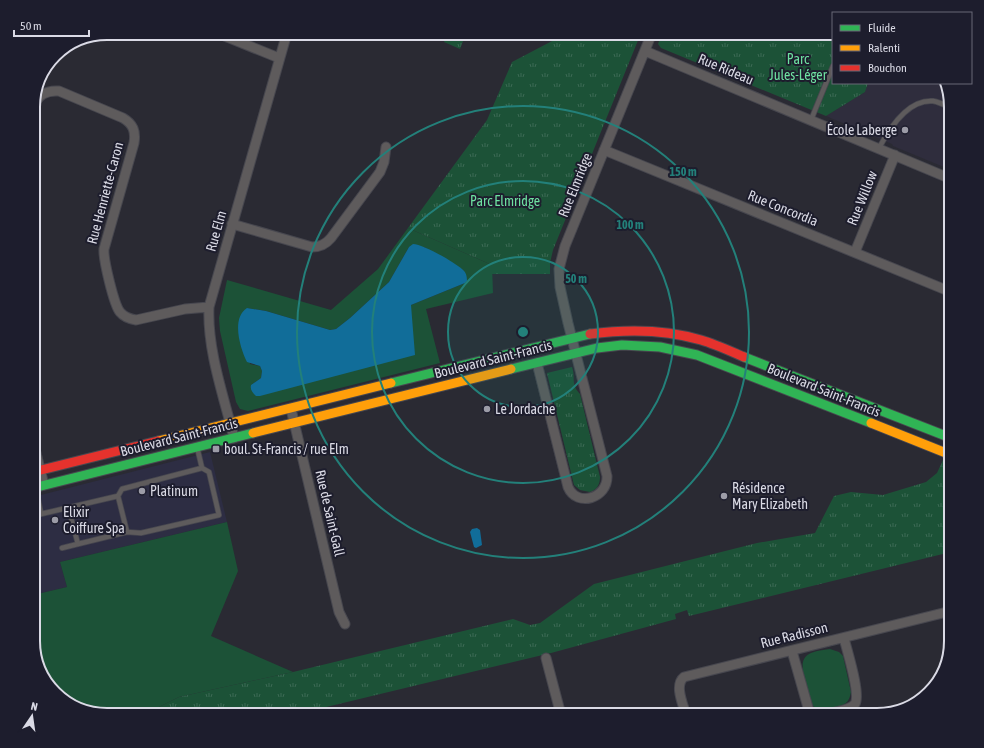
<svg xmlns="http://www.w3.org/2000/svg" width="984" height="748" font-family="'Asap Condensed',sans-serif">
<defs>
<pattern id="park-tufts" width="24" height="20" patternUnits="userSpaceOnUse"><rect width="24" height="20" fill="#1c5237"/><path d="M3 7l-1-3M5 7V3M7 7l1-3M15 17l-1-3M17 17v-4M19 17l1-3" fill="none" stroke="#3c6a54"/></pattern>
</defs>
<rect width="100%" height="100%" fill="#2a2a33"/>
<path fill="#2d2d43" d="M210,452L227,522L60,562L67,587L33,595V497Z"/>
<path fill="#2f2d3d" d="M868,83H946L951,107V170L893,146L892,144L826,116L865,92Z"/>
<path fill="#1c5237" fill-rule="evenodd" d="M408,228L492,265L493,293L426,309L440,363L248,411L240,409L236,402L220,331L219,318L227,280L331,310L378,269ZM409,247H424L463,270L465,283L411,305L251,385L261,378L262,371L260,366L250,364L247,308L266,311L320,327L330,330L336,329L350,318L389,282Z
M227,522L238,571L211,636L293,672L179,697L155,709L103,714L62,700L41,675L33,643V595L67,587L60,562Z
M830,649L839,652L843,656L851,692C850,697 849,700 846,703C839,708 820,712 813,706C809,701 808,692 806,685C799,659 801,652 830,649Z"/>
<path fill="url(#park-tufts)" d="M448,33H466L460,49L444,42Z
M557,33H641L553,250L550,263V274H492V265L408,228L487,120L512,62L554,40Z
M662,33H833V83H868L865,92L826,116L661,48L658,44Z
M572,367C576,379 570,383 580,394L600,477C600,484 597,490 590,492L580,490L574,485L547,373Z
M943,460L951,463V552L689,616L687,610L675,614L676,619L551,653L293,715H107L103,714L155,709L179,697L293,672L513,619L530,625L540,623L594,584L757,543L815,533L834,496L851,492L883,495L926,482L937,473Z"/>
<path fill="#116d99" d="M413,244C423,244 454,262 462,269C466,272 467,276 467,281L465,283L411,305L415,355L260,396H256C252,392 250,390 251,385L261,378L262,371L260,366L247,362C240,348 231,318 247,308L266,311L320,327L330,330L336,329L350,318L389,282L409,247Z
M477,528L480,530L482,545L476,548L474,547L470,532L472,529Z"/>
<g fill="none" stroke-linecap="round" stroke-linejoin="round">
<defs>
<path id="lane" d="M811,120L833,66
M879,148C889,129 908,99 933,101C939,102 945,105 951,108
M68,507L78,544L127,532L118,496
M41,514L118,496L122,489L202,468L197,447
M33,516L41,514L36,489
M127,532L141,533L219,515L209,472L202,468
M62,548L78,544"/>
<path id="street" d="M217,33L279,58
M645,51L951,179
M33,107C38,95 46,90 59,91L123,118C133,124 136,131 134,143L104,249C103,259 114,305 120,312C124,317 130,319 136,320L185,309L209,307
M604,150L951,292
M232,224L312,247C320,247 326,244 331,238L380,172L384,162L386,147
M855,252L895,155
M537,363L568,487C577,508 608,498 607,476L568,323L560,287L559,269L565,246L652,33
M291,409L339,612L345,624
M234,438C224,397 207,350 209,307L287,33
M33,441L44,485
M792,651L809,711C815,717 824,715 832,713C839,711 850,710 855,704C861,694 847,651 844,638
M546,658L561,715
M686,715C683,704 674,685 684,677L951,611"/>
<path id="fast" d="M744,357L951,438
M511,369L597,348L622,345L660,347L697,355L871,423
M391,383L590,334
M33,488L253,433"/>
<path id="slow" d="M871,423L951,455
M253,433L511,369
M158,441L391,383"/>
<path id="jam" d="M590,334C628,329 664,329 701,340C715,344 730,351 744,357
M33,472L158,441"/>
</defs>
<use href="#lane" stroke="#47474f" stroke-width="6"/>
<use href="#street" stroke="#47474f" stroke-width="11"/>
<use href="#fast" stroke="#47474f" stroke-width="11"/>
<use href="#slow" stroke="#47474f" stroke-width="11"/>
<use href="#jam" stroke="#47474f" stroke-width="11"/>
<use href="#lane" stroke="#5e5b5c" stroke-width="4.5"/>
<use href="#street" stroke="#5e5b5c" stroke-width="9"/>
<use href="#fast" stroke="#30b455" stroke-width="9"/>
<use href="#slow" stroke="#ff9f0a" stroke-width="9"/>
<use href="#jam" stroke="#e5322d" stroke-width="9"/>
</g>
<circle cx="523" cy="332" r="75" fill="#23807a" fill-opacity=".12"/>
<g fill="none" stroke="#23807a" stroke-width="2">
<circle cx="523" cy="332" r="75"/>
<circle cx="523" cy="332" r="151"/>
<circle cx="523" cy="332" r="226"/>
</g>
<g fill="#9c9ca7" stroke="#1d1d2d" stroke-width="1.5">
<circle cx="905" cy="130" r="4"/>
<circle cx="487" cy="409" r="4"/>
<rect x="212" y="445" width="8" height="8" rx="2"/>
<circle cx="142" cy="491" r="4"/>
<circle cx="724" cy="496" r="4"/>
<circle cx="55" cy="520" r="4"/>
</g>
<g text-anchor="middle" dominant-baseline="central" stroke-width="4" stroke-linejoin="round" paint-order="stroke">
<g font-size="14" fill="#6ee1a1" stroke="#1d1d2d">
<text x="798" y="59">Parc<tspan x="798" dy="16">Jules-Léger</tspan></text>
<text x="505" y="201">Parc Elmridge</text>
</g>
<g font-size="14" fill="#dadae5" stroke="#1d1d2d">
<text transform="translate(726 69) rotate(23)">Rue Rideau</text>
<text transform="translate(575 185) rotate(-68)">Rue Elmridge</text>
<text transform="translate(105 193) rotate(-75)">Rue Henriette-Caron</text>
<text transform="translate(862 198) rotate(-68)">Rue Willow</text>
<text transform="translate(783 208) rotate(22)">Rue Concordia</text>
<text transform="translate(216 231) rotate(-74)">Rue Elm</text>
<text transform="translate(493 359) rotate(-14)">Boulevard Saint-Francis</text>
<text transform="translate(824 390) rotate(22)">Boulevard Saint-Francis</text>
<text transform="translate(179 437) rotate(-14)">Boulevard Saint-Francis</text>
<text transform="translate(330 513) rotate(77)">Rue de Saint-Gall</text>
<text transform="translate(794 635) rotate(-14)">Rue Radisson</text>
</g>
<g font-size="14" fill="#dadae5" stroke="#1d1d2d" text-anchor="start">
<text x="897" y="130" text-anchor="end">École Laberge</text>
<text x="495" y="409">Le Jordache</text>
<text x="224" y="449">boul. St-Francis / rue Elm</text>
<text x="732" y="488">Résidence<tspan x="732" dy="16">Mary Elizabeth</tspan></text>
<text x="150" y="491">Platinum</text>
<text x="63" y="512">Elixir<tspan x="63" dy="16">Coiffure Spa</tspan></text>
</g>
</g>
<path d="M0 0H984V748H0ZM107 40H877A67 67 0 0 1 944 107V641A67 67 0 0 1 877 708H107A67 67 0 0 1 40 641V107A67 67 0 0 1 107 40Z" fill="#1d1d2d" fill-rule="evenodd"/>
<path fill="none" stroke="#dadae5" stroke-width="2" d="M107 40H877A67 67 0 0 1 944 107V641A67 67 0 0 1 877 708H107A67 67 0 0 1 40 641V107A67 67 0 0 1 107 40Z"/>
<circle cx="523" cy="332" r="6" fill="#23807a" stroke="#1d1d2d" stroke-width="2"/>
<g font-size="12" text-anchor="middle" font-weight="bold" fill="#23807a" stroke="#1d1d2d" stroke-width="4" stroke-linejoin="round" paint-order="stroke">
<text x="683" y="176">150 m</text>
<text x="630" y="229">100 m</text>
<text x="576" y="283">50 m</text>
</g>
<rect x="832" y="12" width="140" height="72" fill="#1d1d2d" stroke="#696977"/>
<rect x="840" y="25" width="20" height="6" fill="#30b455" stroke="#696977"/>
<text x="868" y="32" font-size="12" fill="#dadae5">Fluide</text>
<rect x="840" y="45" width="20" height="6" fill="#ff9f0a" stroke="#696977"/>
<text x="868" y="52" font-size="12" fill="#dadae5">Ralenti</text>
<rect x="840" y="65" width="20" height="6" fill="#e5322d" stroke="#696977"/>
<text x="868" y="72" font-size="12" fill="#dadae5">Bouchon</text>
<g transform="translate(32 716) rotate(13)" stroke="#1d1d2d" stroke-width="3" paint-order="stroke">
<path d="M0-3L7 15L0 10L-7 15Z" fill="#dadae5"/>
<text y="-6" font-size="11" font-weight="bold" text-anchor="middle" fill="#dadae5">N</text>
</g>
<path d="M14 30v6h75v-6" fill="none" stroke="#dadae5" stroke-width="2"/>
<text x="20" y="30" font-size="12" fill="#dadae5" stroke="#1d1d2d" stroke-width="3" paint-order="stroke">50 m</text>
</svg>
